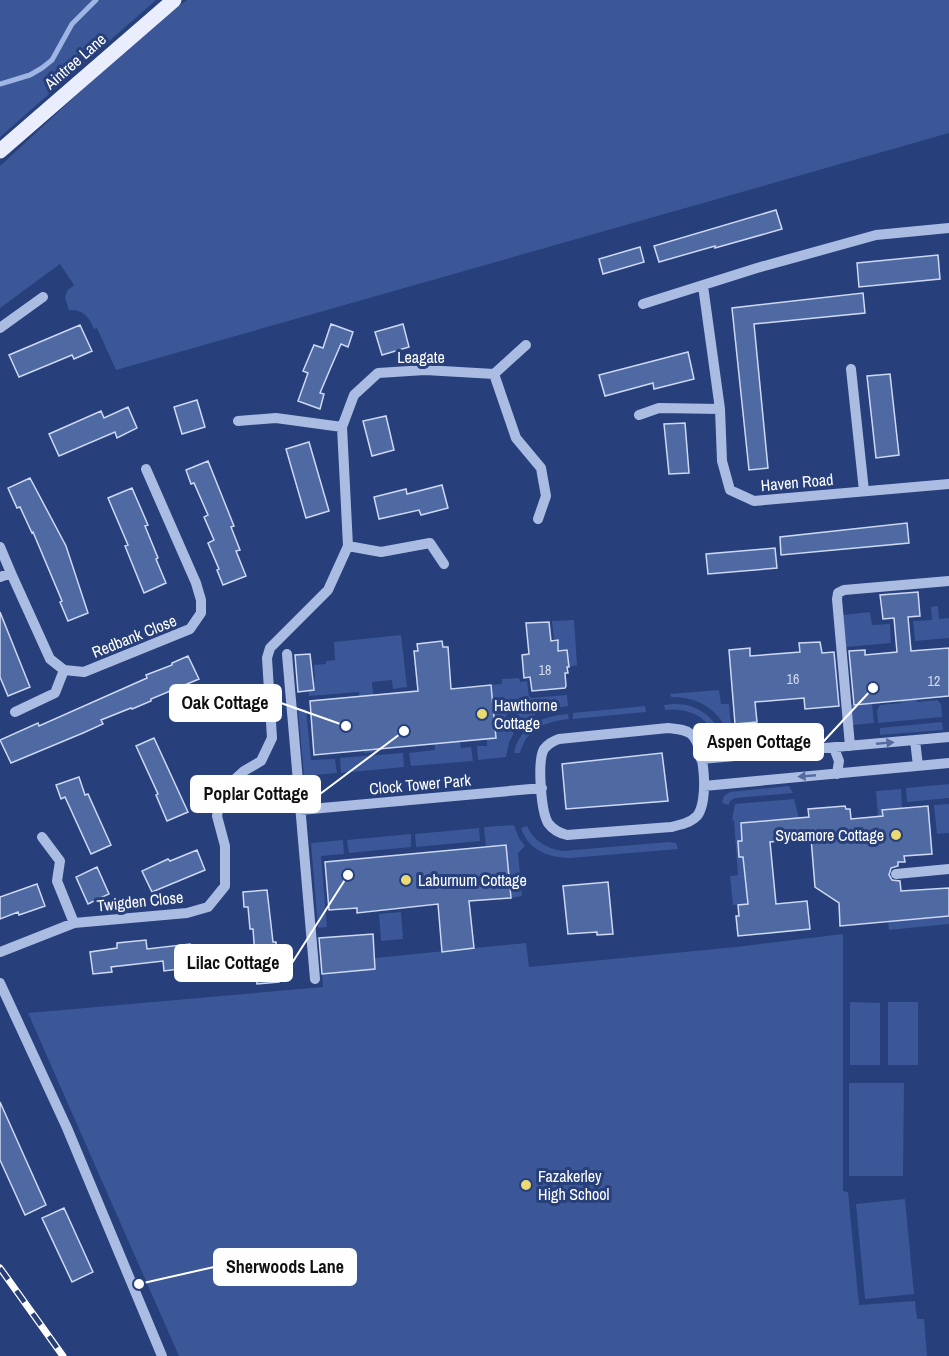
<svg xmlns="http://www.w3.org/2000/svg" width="949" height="1356" font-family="'Archivo Narrow',sans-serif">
<rect width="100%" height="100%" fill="#273f7a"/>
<path fill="#3b5797" d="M0,0H156L0,137Z
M187,0H949V133L116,370L97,328L94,329C89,317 83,309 69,310L65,298L67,291L74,285L60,264L0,308V166L149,28Z
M938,606L939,619L949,618V638L915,641L913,621L932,620L931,607Z
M870,612L872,625L890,624L891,643L846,647L843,615Z
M574,620L577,665L569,667L567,650L558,651V640H554L552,621Z
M401,635L407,687L393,689L392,680L372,682L378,752L364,753L359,692L309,696L308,682L315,681L314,665L326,664V661L335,660L334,642Z
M912,647L917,702L937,700L941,704L942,717L878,723L877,710L880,705L901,703L896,648Z
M519,678L520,682L527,681L529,696L532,698L567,695L568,706L542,710L525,721L514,712L506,715V728L514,733L509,742L506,757L478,760L477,746H487V739L496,738L491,685L502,684V679Z
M719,690L721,704H729L732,736L729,737C722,710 696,696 671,697L670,694Z
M431,701L450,742H460L461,748L471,747L473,761L411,766L409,753L435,750Z
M872,703L874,723L853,725L851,705Z
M673,704C694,703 712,714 720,733L715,735C705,714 686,708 665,710L664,705Z
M645,706L646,712L573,719V713Z
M298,709H306L311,760L335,759L337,773L304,776Z
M568,714L569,719C545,722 527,728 520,753H514C520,725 543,716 568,714Z
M942,722L943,730L880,735V728Z
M403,753L404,767L341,773L340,758Z
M949,784V798L907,802L906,788Z
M789,786L793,793L735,798L730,801L729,805L722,803L724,796L730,792Z
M901,789L902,808L882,810L887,863L882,864L876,791Z
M794,799L799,818L741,823L742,841H738L739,857H743L748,904L733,905L730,876L738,875L734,821L732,820L735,804Z
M949,804V833L937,834L934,805Z
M514,825L519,838L525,846L518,853L522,896L511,898L486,847L484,827Z
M527,826C534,841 546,848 562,851L669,842L676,843L678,849L571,858C549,858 528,850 521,828Z
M479,828L480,841L416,847L415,834Z
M411,834V847L349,853L347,840Z
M343,840L344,854L321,856L327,927L318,928L311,843Z
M927,900L929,918L949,916V924L889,930L888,921Z
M401,912L403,939L381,941L379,914Z
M843,934V1191L848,1192L859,1305L915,1301L917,1319H924L927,1356H179L28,1013L323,987L322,974L375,969V958L526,943L529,967L736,947Z
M850,1002L880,1003V1065H850Z
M888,1002H918V1065H888Z
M849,1083H904L903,1176H849Z
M905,1199L914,1294L865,1299L856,1204Z"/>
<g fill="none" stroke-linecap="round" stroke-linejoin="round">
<path stroke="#9fb5e4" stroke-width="5" d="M0,84L30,75L42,68L52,60L72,24L96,0"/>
</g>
<path fill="#4f69a3" stroke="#cdd9f3" stroke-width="1.5" d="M776,210L782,229L715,248V246L659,262L654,246Z
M640,247L644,262L603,274L599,259Z
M938,255L940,279L859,287L857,263Z
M863,293L865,313L754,324L768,468L749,470L732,308Z
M331,324L353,332L348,347L341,344L331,367L320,393L324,394L320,409L298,401L308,373L303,371L314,345L323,348Z
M403,324L409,347L382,355L375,332Z
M80,325L92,351L74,359L72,355L19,377L9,355Z
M688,352L694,379L654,389L653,383L605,396L599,375Z
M890,374L899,455L876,458L867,376Z
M197,400L205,427L182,434L174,407Z
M128,407L137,428L117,438L115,432L59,456L49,434L101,411L104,418Z
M386,416L394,450L372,456L363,421Z
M685,423L689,473L669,474L664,424Z
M309,442L329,511L306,518L286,449Z
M208,461L234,526L231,527L240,550L236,551L246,576L223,585L217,570L219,569L208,543L214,540L204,517L208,515L194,483L191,484L186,470Z
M30,478L66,546L88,613L68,621L60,602L62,601L33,532L32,533L20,507L17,508L8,488Z
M442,485L448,508L421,515L419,510L379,519L374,497L406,489L407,494Z
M132,488L148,525L145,526L158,558L156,559L166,583L144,593L125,546L128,545L108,498Z
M907,523L909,543L781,555L780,537Z
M775,548L777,568L708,574L706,554Z
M918,592L920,616L908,617L911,651L949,648V696L854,705L849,651L865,650V655L897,652L894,618L883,619L880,595Z
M0,612L30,687L8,696L0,677Z
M549,622L551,641L558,640V651L567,650L569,667H567L568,673H565L566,686L565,688L532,691L530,677L524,678L522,655L529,654L526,623Z
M442,641L443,647H448L451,689L491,685L496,738L314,755L310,701L418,691L414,651H418L417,644Z
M820,642L822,653L834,652L839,706L805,709L804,698L755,702L757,722L735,724L729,650L750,648V656L800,652L799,643Z
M310,654L314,690L298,692L295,655Z
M188,656L199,679L151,699V701L132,709L131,708L101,720L103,724L83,733L11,763L0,740L38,723L39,726L147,678L146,675L172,665V663Z
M154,738L188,812L167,821L156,795L158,794L136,746Z
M662,753L668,801L566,809L562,764Z
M79,777L85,795L88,794L111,845L91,854L65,797L61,799L56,785Z
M845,806L846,809H850L851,819L883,816L882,810L928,806L932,854L904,856L905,862H898V866L891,868L889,875L892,880L900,881L901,891L949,888V916L840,926L839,903L815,887L811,838L770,842L776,904L807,901L810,929L738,936L736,916H739L738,905L748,904L743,857H739L738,841H742L741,823L809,817L808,809Z
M506,845L511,898L469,901L474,948L442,952L438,904L357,913V908L329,910L325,862Z
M197,850L205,870L152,892L142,871L168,859L170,861Z
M97,867L109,894L88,904L76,877Z
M608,882L613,934L597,935V932L568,934L563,886Z
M37,884L45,906L19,915L18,912L0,919V897Z
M267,890L273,942H276L279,982L257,984L253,929H250L248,907H244L243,892Z
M373,934L375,969L322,974L319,938Z
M146,940L147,949L190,944V949L215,945L218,968L203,970V966L164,971L163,961L111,967L112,972L93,974L90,952L117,948V943Z
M0,1102L46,1205L25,1215L0,1160Z
M64,1208L93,1272L72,1282L42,1218Z"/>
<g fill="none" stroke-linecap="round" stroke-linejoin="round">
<path stroke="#abbce3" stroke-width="10" d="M703,286L720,409L722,461L730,490L754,501L949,484
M643,304L757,268L876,235L949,228
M0,328L43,297
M851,369L864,491
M494,374L516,438L541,468L546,496L538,519
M639,415L659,408L720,409
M238,421L276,418L342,427
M348,546L381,552L430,543L444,564
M0,547L11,573
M0,577L11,573L50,659L64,670L84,672L190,629L201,613V600L196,583L146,469
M287,654L315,979
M15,712L55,693L64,670
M668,728C676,729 685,729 691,734C705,746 709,802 697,816C690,823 680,825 671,827L567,835C559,833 553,830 548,823C541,811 537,761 544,749C548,744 553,741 559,739Z
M915,740L918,766
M850,746L837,599L838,593L844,590L949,581
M834,748L839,761L837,774
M701,759L949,737
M704,786L949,763
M300,810L542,788
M42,837L60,861L57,881L74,923
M896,874L949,869
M0,952L74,923L187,913L208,907L225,886V846L217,816L222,791L244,771L261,761L272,738L267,658L270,648L328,590L348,546L342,427L354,395L378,373L425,370L494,374L526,345
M0,983L67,1128L162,1356"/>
<path stroke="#eaeefc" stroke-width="15" d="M0,151L174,0"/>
<defs>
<path id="rail" d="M0,1268L63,1356"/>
</defs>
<use href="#rail" stroke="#fff" stroke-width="7"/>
<use href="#rail" stroke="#273f7a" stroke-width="4.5" stroke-dasharray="14" stroke-linecap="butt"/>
</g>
<defs><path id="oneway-solid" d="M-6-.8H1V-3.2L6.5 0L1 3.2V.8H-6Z" transform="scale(1.5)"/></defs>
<g fill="#556b9f">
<use href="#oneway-solid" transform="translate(885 743) rotate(-5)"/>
<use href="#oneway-solid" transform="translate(807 776) rotate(175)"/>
</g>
<g fill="#ebda71" stroke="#273f7a" stroke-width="2">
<circle cx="482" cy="714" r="6"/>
<circle cx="896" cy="835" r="6"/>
<circle cx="406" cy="880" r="6"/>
<circle cx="526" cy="1185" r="6"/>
</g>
<g text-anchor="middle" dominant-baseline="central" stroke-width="6" stroke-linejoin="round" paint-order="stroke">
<g font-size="14" fill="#d3dae8">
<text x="545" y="670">18</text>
<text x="793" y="679">16</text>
<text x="934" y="681">12</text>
</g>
<g font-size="16" fill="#fff" stroke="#273f7a">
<text transform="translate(75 61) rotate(-41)">Aintree Lane</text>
<text x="421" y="357">Leagate</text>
<text transform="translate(797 482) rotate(-5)">Haven Road</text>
<text transform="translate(134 636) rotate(-22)">Redbank Close</text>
<text transform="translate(420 784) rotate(-5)">Clock Tower Park</text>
<text transform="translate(140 901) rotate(-6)">Twigden Close</text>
</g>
<g font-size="16" fill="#fff" stroke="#273f7a" text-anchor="start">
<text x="494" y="705">Hawthorne<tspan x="494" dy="18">Cottage</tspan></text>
<text x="884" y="835" text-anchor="end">Sycamore Cottage</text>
<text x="418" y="880">Laburnum Cottage</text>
<text x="538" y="1176">Fazakerley<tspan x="538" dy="18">High School</tspan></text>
</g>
</g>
<path fill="none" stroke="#fff" stroke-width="2" d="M346 726L281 703M873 688L823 742M404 731L320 794M348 875L292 963M139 1284L214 1267"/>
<g fill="#fff" stroke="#273f7a" stroke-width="2">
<circle cx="346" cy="726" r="6"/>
<circle cx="873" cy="688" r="6"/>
<circle cx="404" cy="731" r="6"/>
<circle cx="348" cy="875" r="6"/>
<circle cx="139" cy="1284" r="6"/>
</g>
<g fill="#fff" stroke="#fff" stroke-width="2">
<rect x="170" y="685" width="111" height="36" rx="6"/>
<rect x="694" y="724" width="129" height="36" rx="6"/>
<rect x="191" y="776" width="129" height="36" rx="6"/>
<rect x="175" y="945" width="117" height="36" rx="6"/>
<rect x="214" y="1249" width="142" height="36" rx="6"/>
</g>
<g font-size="18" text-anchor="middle" font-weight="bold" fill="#111">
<text x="225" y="709">Oak Cottage</text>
<text x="759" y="748">Aspen Cottage</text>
<text x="256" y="800">Poplar Cottage</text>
<text x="233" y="969">Lilac Cottage</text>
<text x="285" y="1273">Sherwoods Lane</text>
</g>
</svg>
